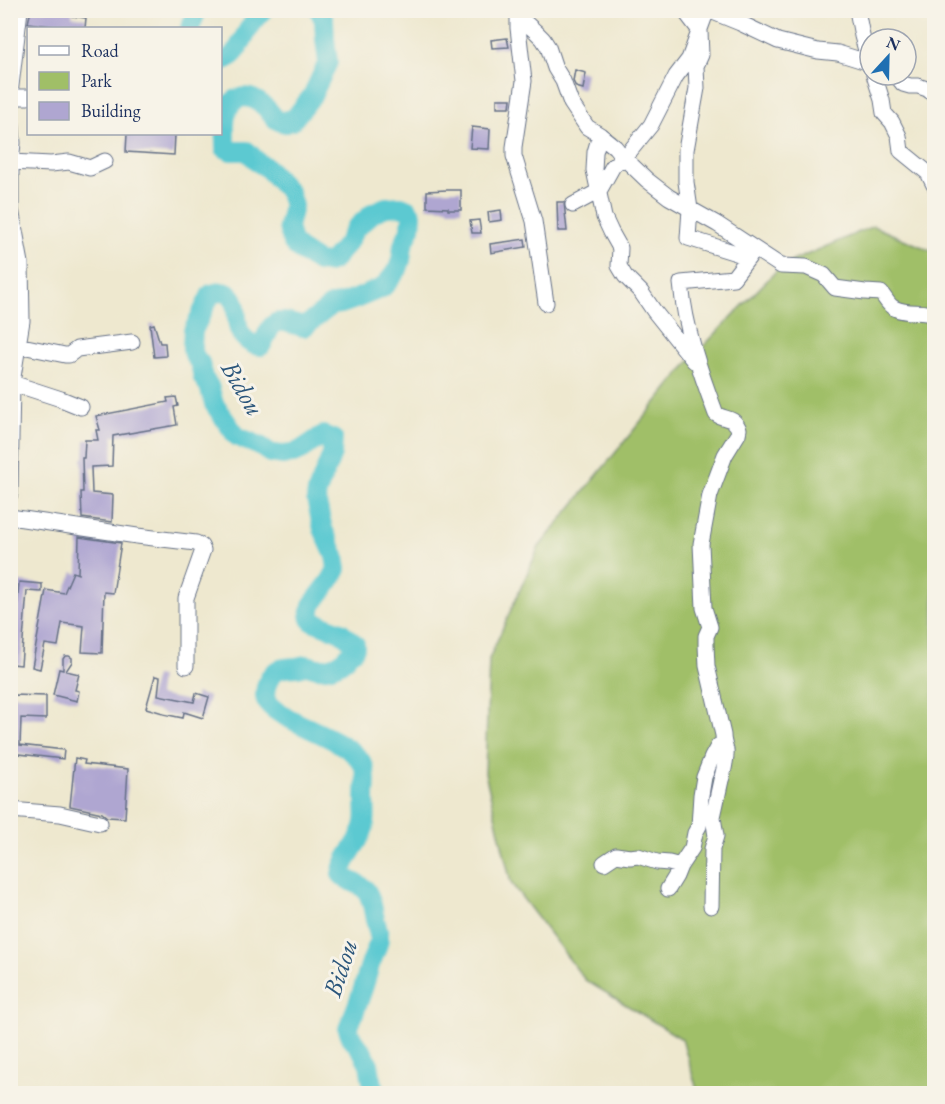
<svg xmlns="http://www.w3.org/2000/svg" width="945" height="1104" font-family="'EB Garamond',serif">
<rect width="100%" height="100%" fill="#f7f3e8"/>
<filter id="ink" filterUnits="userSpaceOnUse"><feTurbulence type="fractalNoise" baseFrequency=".0167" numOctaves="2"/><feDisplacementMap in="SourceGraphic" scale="12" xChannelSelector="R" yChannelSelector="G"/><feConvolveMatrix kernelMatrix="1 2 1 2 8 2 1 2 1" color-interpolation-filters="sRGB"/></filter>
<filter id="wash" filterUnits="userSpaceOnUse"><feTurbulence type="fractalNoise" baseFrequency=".008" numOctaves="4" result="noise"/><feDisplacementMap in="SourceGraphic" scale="24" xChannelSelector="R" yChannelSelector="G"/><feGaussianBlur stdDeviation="1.35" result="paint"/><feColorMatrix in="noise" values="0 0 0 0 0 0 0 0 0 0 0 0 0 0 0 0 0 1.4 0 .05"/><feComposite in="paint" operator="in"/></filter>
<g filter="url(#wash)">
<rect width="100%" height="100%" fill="#eee8cf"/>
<path fill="#a0bf67" stroke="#5e7762" stroke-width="1.5" d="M873,226L934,252V1093H698L682,1039L585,980L511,883L485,773L489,659L539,547L692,358L781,266Z"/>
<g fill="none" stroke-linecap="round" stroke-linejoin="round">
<path stroke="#5bc9d1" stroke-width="20" d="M319,10L324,20L325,39L328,62L312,96L292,121L288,120L286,123C272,121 274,114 265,107C250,93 232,93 226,115C224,126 225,137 225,148L231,151H247L259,163L266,167L289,192L293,206L288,227L292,242L298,249L318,262L328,263L333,261L348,242L355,229L374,212L386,207L401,206L408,209L412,215L411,228L403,245L401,260L398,269L387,283L382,288L358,298L341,304L332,305L304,327C293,325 279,316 271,327C267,333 265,340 261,346C251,346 240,337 238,326C235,308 239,286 211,294L193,331L192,348L195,357L200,363L203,378L209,386L214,404L235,434L238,437L260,446L270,453L282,455L293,454L301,450L323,435L333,439L332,454L317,492L316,499L323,529L335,556L337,569L331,580L312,605L310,616L312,621L341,632L355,644V647C352,654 355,648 350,653C343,659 350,654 344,660C338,666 327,669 319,668C314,668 310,665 306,665C303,665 299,667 297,667C286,668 275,667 269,679C267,683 265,691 265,696C267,722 357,736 365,770C367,779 365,788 365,797C365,812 368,822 360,837C353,850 344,859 341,874C348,883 361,882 367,892C373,901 373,913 376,923C377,928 379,932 379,937C379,947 372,958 369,968C364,989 356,1009 348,1029L351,1037L362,1051L369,1064L372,1082L378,1094
M190,28L197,10
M220,61C237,59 241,41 248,30C252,23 258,16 263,10"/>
</g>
<g id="blocks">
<path fill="#afa6d1" d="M31,10H73L72,16L86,18L85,28H51L52,26L28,23Z
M507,38L509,47L492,48L491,40Z
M575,70L586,73L583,89L576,87L573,81Z
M497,99H511L510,107H497Z
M472,127L490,129L489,149L470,148Z
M127,134H175L174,155L126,152Z
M447,190H461V210H448V208L427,207V191Z
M557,202H564L567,231H558Z
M501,210L502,220L489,222L488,212Z
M479,220L481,233H472L470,221Z
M525,239L526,247L491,253L490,244Z
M154,324L160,343H165L166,356L154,357L150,325Z
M176,397L178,406L174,407L177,425L113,436L112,466L91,467L92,493L113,495L112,522L82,518L81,492H83L82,458H84L85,440H98L96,430H100L96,416L168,402L167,398Z
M79,537L121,543L113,593L104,592L102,653L82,652L84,626L62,623L58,646L45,644L40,669L32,667L46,590L64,593L73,572L78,574Z
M19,582L42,584V592L27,591L21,665L12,664L14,648Z
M65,656H69L72,658V662L66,671L79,674L75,690L79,691L77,701L53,695L59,669L63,670V659Z
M155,676L160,677L158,695L194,702L196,693L209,697L203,718L184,712L183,718L163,714V713L146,708Z
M13,695L46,696V719L21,718L20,745L64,750L63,759L10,753V706H13Z
M75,758L85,760L84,764L128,769L125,818L107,817L102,813L70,806Z"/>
</g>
</g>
<g filter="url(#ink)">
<use href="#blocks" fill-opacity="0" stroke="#657086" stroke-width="1.5"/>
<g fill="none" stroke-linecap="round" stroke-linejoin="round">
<defs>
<path id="minor" d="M518,10V28L524,81L514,147V156L534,221L546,303
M684,10L700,31L701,55L696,66L697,88L686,150V182L690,209L688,238L749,257L733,278L681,283C685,328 700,372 716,414C726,421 732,415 739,429L738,434L725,455L710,495L701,544L704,608L710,627L706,636V645L707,666L723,735C723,741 724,744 726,750C727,756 723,775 721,780L713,817L716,836L712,849L711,906
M708,10L740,23L778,41L818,51L838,53L870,63
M857,10L862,36L870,65
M518,16L535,31L543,39L548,47L555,68L563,81L571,103L587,127L600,135L615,147L623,157L647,180L669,197L717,224L781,266L806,267L824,275L835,288L865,292L881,293C885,298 889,306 894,308C907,315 922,310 934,315
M874,75L882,100L884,113L892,122L899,136L901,151L928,173L934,185
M896,75L903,84L910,86H918L927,89L934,94
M10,94L20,10
M10,97H28
M10,101L13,143L11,162V209L21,263L22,321L12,383H10
M600,135L595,152L594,170L604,217L611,232L620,248L619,266L625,276L641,292L654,311L694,361
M11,162L51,164L69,162L90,168L105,161
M573,205L599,191L613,166L630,151L651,125L676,76L689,59L707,10
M17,345L65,355H69L77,349L132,342
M10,494L12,383L61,399L81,407
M10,517L137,536L196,543L201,546L203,550L186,598V666
M10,810L60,814L100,823
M604,863L616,855L630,857L638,856L657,862L669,863L680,866
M668,889L676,876L680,866L692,848L695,833L699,826L701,795L704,777L712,757L718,746L723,743"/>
</defs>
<use href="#minor" stroke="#657086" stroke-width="17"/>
<use href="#minor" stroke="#fff" stroke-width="15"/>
</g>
</g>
<g text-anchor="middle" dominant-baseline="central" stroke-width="6" stroke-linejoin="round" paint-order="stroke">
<g font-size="26" font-style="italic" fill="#2b567b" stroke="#f7f3e8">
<text transform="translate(243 388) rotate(60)">Bidou</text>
<text transform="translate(340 968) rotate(-72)">Bidou</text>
</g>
</g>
<rect width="945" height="1104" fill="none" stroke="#f7f3e8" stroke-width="36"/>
<rect x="27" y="27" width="195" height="108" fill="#f7f3e8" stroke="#9fa5b1" stroke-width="1.5"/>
<rect x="39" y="46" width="30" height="9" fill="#ffffff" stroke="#9fa5b1" stroke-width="1.5"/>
<text x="81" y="57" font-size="18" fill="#1b2f5e">Road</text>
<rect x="39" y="72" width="30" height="18" fill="#a0bf67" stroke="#9fa5b1" stroke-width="1.5"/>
<text x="81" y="87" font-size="18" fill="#1b2f5e">Park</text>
<rect x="39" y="102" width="30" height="18" fill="#afa6d1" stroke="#9fa5b1" stroke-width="1.5"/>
<text x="81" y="117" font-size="18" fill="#1b2f5e">Building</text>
<g transform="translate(888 57) rotate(22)"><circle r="28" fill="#f7f3e8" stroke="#9fa5b1" stroke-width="1.5"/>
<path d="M0-4.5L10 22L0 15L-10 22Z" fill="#1f6fb2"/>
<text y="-9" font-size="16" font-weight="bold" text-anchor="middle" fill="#1b2f5e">N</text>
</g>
</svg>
